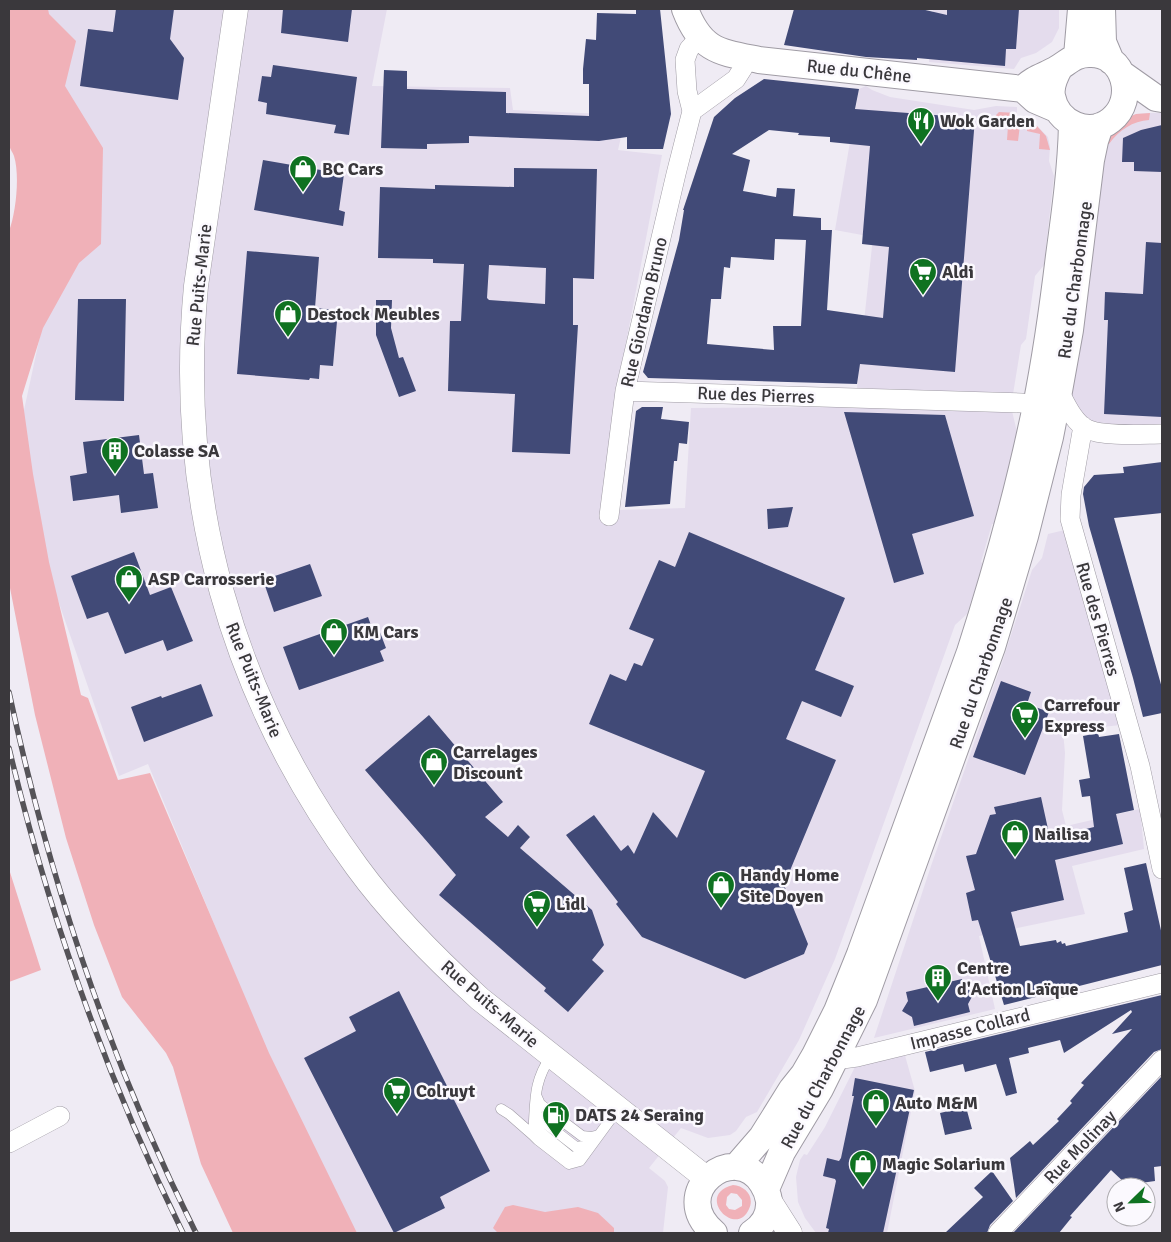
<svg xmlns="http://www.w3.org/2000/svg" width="1171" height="1242" font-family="Signika,sans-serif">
<rect width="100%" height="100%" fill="#efebf4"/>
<path fill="#e4dced" d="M45,9H387L372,86L510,88L513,110L626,115L618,150L662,155L620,374L618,510L685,508L691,408L855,407L1012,411L1017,432L995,524H992L981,562L983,564L967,614L955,625L835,959L799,1040L757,1112L746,1117L736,1131L730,1135L708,1138L681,1128L649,1168L665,1181L668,1187L663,1233H354L282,1088L148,764L119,776L43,557L21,424L56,262L37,55Z
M933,9H1059V28L1052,42L1036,53L1021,58L1014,69L929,62Z
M866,86L872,90L890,97L974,110L996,106L1017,107V121L1035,124L1048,137L1050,147L1049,161L1054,176L1044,265L1035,276L1026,339L1021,345L1013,394L857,388L873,237L835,230L859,89Z
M1150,113H1162V429H1119L1092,422L1081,413L1070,393L1098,155L1129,117L1136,114Z
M1065,530L1121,725L1063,731L1065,753L1062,810L1066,826L1140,809L1144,849L1072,866L1085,914L979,936L995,1009L874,1038L931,866L1003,660L1032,570L1042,558L1048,534Z
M904,1052L915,1091L887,1233H816L805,1218L798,1202L796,1177L800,1160L804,1154L807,1155L825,1127L857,1063Z"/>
<path fill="#f0b1b8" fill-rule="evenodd" d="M9,9H48L49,14L76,41L65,86L103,148L101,244L79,263L43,328L22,396L33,474L49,562L81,695L88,698L118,780L150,773L269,1053L357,1233H233L201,1164L173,1067L166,1053L122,997L94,925L66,838L35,715L10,588L9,231C16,213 20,175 14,156C13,153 10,149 9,145Z
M999,112L1017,113L1016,122L1037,126L1046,136L1050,150L1039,149L1040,134L1027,131V125H1020L1018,141L1007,140L1008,126L995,125L996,115Z
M1150,113L1149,120C1133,121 1119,130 1109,144H1101L1129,117L1136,114Z
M9,869L41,970L9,982Z
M733,1185C745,1186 755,1196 749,1209C736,1239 694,1195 733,1185ZM731,1193L737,1194L742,1200V1206L735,1210L729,1209L726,1205L727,1197Z
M513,1205L545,1212L578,1207L598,1213L614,1228V1233H498L493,1228L505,1207Z"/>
<path fill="#414a77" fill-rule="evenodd" d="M116,9H174L170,39L184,58L178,100L80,86L88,29L113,32Z
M283,9H352L348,42L281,33Z
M636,9H660L671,114L663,149H627V137L599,141L469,136V143L427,144V149L381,148L384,70L407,71V89L506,92V113L589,116V84H583V69L586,39L596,40L597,13L636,14Z
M794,9H921L947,15V9H1019L1016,49H1006L1005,66L917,58V60L866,57L784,45Z
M273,65L357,77L349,135L334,133L336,125L266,114L267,103L258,101L262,76L271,77Z
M764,79L859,89L855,109L975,118L955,372L860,364L857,384L648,378L643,372L679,240L684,210H683L714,117L735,98ZM769,130L799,133L798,135L830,137V142L870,146L862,244L889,247L883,318L827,310L832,230H821V218L793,216L795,189L777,188L776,197L743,191L750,160L732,154ZM775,239L806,240L801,326H773L774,350L707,344L711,299H721L724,267L730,268L731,257L774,260Z
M1162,125V172L1134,171V162H1122L1123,138L1141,130Z
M263,160L344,174L339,210L345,212L343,226L254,210Z
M514,168L597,169L594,279L573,278V325H578L570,454L512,452L515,394L448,391L450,321H461L464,264L433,263V259L378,258L380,187L435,189V185L514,187ZM489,265L546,268L545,304L489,300L487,298Z
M1146,242L1162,243V417L1104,414L1108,320H1104L1105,292L1143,294Z
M247,251L319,257L315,308L338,310L333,366L320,365L319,379L310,378L309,380L237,374Z
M78,299H126L124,401L75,400Z
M376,300H392L391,328L399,358L403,357L416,391L399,397L376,335Z
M642,407H663L661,419L689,422L687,444L679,443L677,461H674L670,504L625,507L636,411Z
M844,412L945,415L974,516L912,534L924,574L894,583Z
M139,435L144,474L153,473L158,508L121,513L119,495L73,501L70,476L87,473L83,442Z
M1162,462V513L1114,518L1162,688V713L1143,717L1133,678L1089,526L1083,494L1084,487L1094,475L1124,473L1123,467Z
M793,507L788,527L768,529L767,509Z
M689,532L845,598L815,670L854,686L841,717L802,701L786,739L836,760L784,885L808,944L804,954L745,979L642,937L616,904L618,902L566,835L594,815L621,851L628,845L634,854L653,812L677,838L705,771L589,724L610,674L626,681L634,663L642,666L654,639L629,629L659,560L675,567Z
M134,552L150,595L171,587L193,641L167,651L163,640L125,654L108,612L87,619L71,576Z
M310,564L322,596L274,612L263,580Z
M368,617L372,628L378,627L386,648L380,651L384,661L299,690L283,647Z
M1001,681L1031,692L1027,704L1049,712L1025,775L973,757Z
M201,684L213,716L144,742L131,707L161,696L162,698Z
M429,715L503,802L485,817L508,837L518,825L530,837L520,848L592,910L604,945L592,960L604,971L568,1012L544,991L546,988L439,895L456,875L365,770Z
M1098,733L1099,737L1119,734L1134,810L1116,814L1123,844L1055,860L1064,900L1011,912L1020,946L1056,940L1057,943L1061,941L1062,944L1065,943L1066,946L1128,932L1124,913L1133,910L1124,868L1146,863L1162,935V965L1004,1005L978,920L972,921L966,893L975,890L966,856L976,854L990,815L996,814L994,807L1041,797L1050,838L1094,827L1090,796L1082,797L1079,780L1090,778L1083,736Z
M962,979L964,987L974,993L968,1004L970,1012L914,1026L912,1017L902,1011L908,1001L906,992Z
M399,991L490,1171L440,1197L445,1208L394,1233L304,1058L356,1031L349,1017Z
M1162,995V1049L1154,1052L1016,1198L1010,1158L1030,1141L1033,1145L1059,1121L1057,1119L1072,1103L1070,1101L1084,1085L1081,1083L1132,1029L1112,1034L1132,1012L1131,1010L1064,1053L1060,1040L1028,1048L1029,1053L1009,1058L1017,1093L1006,1096L996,1064L965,1072L963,1064L930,1072L925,1052Z
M1162,1076V1166L1154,1167L1155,1181L1127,1185L1111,1170L1070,1216L1072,1217L1059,1233H1013Z
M855,1078L914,1090L883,1233H828L829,1229L826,1228L836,1181L835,1179L823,1176L827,1158L839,1161L841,1158L854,1096H852Z
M966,1107L972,1129L945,1135L940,1113Z
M992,1171L1013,1201L990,1225L987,1233H945L983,1197L974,1188Z"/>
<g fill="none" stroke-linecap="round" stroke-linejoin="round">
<defs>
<path id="service" d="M551,1056C532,1084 536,1103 533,1135L538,1140L569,1164L580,1161L618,1109
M536,1095L540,1104L545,1108L582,1136L591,1137L599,1135
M501,1109L509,1114L533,1135
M535,1111L540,1119L576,1147L591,1145
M534,1127L571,1157L584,1155"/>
<path id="minor" d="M692,111L736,79L743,68L744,57
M625,391L1022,403L1036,406
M1059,391C1066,404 1074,423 1087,429C1103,437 1144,434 1162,434
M1083,426L1071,495L1070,519L1140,766L1162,869
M609,516L625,391L676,174L692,111L687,91L685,60L689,49L700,37
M835,1060L857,1057L1162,983
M9,1143L60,1116
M998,1233L1162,1060"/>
<path id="tertiary" d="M236,9L196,286C176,498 231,696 357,867C392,915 436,959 480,999L706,1178
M769,1200L790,1233"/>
<path id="secondary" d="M685,9C701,51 719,52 759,60L1023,89L1035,100L1056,109
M1102,9L1103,42L1111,61
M1077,56L1081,9
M1122,74L1156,98L1162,99
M1023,89C1032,79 1044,76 1055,70C1068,63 1074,54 1089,54C1125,52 1137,100 1111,120C1089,138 1057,123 1052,96C1050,86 1055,76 1060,67
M736,1167L762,1137L792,1089L804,1074L815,1055L837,1011L860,954L970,652C996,571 1019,489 1036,406C1046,356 1053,306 1059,256C1065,212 1071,168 1072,124
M766,1189L782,1152L820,1089L864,1000L992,647L1025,536L1050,437L1059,391L1070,330L1091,160L1095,141L1100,126
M714,1233C666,1192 735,1140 762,1183C766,1189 768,1194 769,1201C770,1214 763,1226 752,1233"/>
</defs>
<use href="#service" stroke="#9f9ba4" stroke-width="11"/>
<use href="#minor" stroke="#9f9ba4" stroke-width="20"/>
<use href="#tertiary" stroke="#9f9ba4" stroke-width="25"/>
<use href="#secondary" stroke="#9f9ba4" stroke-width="28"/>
<use href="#service" stroke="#fff" stroke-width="10"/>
<use href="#minor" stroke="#fff" stroke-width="19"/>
<use href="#tertiary" stroke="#fff" stroke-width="24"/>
<use href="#secondary" stroke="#fff" stroke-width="26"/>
<defs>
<path id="rail" d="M9,692C49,879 110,1062 196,1233
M9,748C49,916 107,1079 183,1233"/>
</defs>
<use href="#rail" stroke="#555358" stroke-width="5.5"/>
<use href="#rail" stroke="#fbf9fe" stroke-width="4" stroke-dasharray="11" stroke-linecap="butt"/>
</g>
<defs>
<symbol id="restaurant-pin" viewBox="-11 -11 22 30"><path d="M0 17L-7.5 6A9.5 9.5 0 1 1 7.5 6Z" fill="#0f7221" stroke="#fbf9fe"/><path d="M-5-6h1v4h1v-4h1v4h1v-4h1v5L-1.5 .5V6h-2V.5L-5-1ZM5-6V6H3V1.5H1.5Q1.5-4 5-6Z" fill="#fff"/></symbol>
<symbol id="shop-pin" viewBox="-11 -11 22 30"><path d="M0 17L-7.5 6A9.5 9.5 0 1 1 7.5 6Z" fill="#0f7221" stroke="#fbf9fe"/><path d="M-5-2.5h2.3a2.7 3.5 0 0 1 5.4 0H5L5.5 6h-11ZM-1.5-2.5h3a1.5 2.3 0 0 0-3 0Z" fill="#fff"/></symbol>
<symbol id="supermarket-pin" viewBox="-11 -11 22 30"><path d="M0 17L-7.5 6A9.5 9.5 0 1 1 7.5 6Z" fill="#0f7221" stroke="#fbf9fe"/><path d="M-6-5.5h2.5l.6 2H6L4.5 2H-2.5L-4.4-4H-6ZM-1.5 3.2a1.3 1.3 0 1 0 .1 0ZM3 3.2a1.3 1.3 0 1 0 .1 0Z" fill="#fff"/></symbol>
<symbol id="building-pin" viewBox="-11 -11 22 30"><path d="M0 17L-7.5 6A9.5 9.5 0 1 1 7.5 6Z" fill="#0f7221" stroke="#fbf9fe"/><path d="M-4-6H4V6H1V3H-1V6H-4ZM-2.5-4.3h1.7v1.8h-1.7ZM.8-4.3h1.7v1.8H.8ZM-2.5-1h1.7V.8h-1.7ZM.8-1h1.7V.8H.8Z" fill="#fff"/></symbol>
<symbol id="fuel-pin" viewBox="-11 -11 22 30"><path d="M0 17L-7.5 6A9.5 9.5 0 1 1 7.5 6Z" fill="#0f7221" stroke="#fbf9fe"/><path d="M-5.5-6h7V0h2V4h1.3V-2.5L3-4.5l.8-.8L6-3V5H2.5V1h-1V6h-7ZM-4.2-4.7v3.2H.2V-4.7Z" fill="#fff"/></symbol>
</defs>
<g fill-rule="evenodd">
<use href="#restaurant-pin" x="905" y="105" width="32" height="43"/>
<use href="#shop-pin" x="287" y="153" width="32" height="43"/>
<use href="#supermarket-pin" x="907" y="256" width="32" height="43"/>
<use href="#shop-pin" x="272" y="298" width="32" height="43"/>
<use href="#building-pin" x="99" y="435" width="32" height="43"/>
<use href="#shop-pin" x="113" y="563" width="32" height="43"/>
<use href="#shop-pin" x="318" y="616" width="32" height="43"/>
<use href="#supermarket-pin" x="1009" y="699" width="32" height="43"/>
<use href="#shop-pin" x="418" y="746" width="32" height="43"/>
<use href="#shop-pin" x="999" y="818" width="32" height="43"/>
<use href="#shop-pin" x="705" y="869" width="32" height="43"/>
<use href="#supermarket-pin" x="521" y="888" width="32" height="43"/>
<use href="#building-pin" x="922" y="962" width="32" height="43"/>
<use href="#supermarket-pin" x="381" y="1075" width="32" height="43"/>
<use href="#shop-pin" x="860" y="1087" width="32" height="43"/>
<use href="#fuel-pin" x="540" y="1099" width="32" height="43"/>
<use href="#shop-pin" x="847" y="1148" width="32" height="43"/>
</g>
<g text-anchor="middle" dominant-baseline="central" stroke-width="5" stroke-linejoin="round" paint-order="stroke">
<g font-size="18" fill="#3a383c" stroke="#fbf9fe">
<text transform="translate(859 71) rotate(6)">Rue du Chêne</text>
<text transform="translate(1075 280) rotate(-82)">Rue du Charbonnage</text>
<text transform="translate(199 285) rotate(-84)">Rue Puits-Marie</text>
<text transform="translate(644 312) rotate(-77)">Rue Giordano Bruno</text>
<text transform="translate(756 395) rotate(2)">Rue des Pierres</text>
<text transform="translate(1098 619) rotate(74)">Rue des Pierres</text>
<text transform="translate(981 673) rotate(-71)">Rue du Charbonnage</text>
<text transform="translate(254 680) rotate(68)">Rue Puits-Marie</text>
<text transform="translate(490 1004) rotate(41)">Rue Puits-Marie</text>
<text transform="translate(970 1029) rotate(-14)">Impasse Collard</text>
<text transform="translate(823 1077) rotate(-62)">Rue du Charbonnage</text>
<text transform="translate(1080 1147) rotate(-46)">Rue Molinay</text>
</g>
<g font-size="18" font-weight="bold" fill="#3a383c" stroke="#fbf9fe" text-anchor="start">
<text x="940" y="121">Wok Garden</text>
<text x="322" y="169">BC Cars</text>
<text x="942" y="272">Aldi</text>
<text x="307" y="314">Destock Meubles</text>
<text x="134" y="451">Colasse SA</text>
<text x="148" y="579">ASP Carrosserie</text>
<text x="353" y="632">KM Cars</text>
<text x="1044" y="705">Carrefour<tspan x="1044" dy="21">Express</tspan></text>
<text x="453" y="752">Carrelages<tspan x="453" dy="21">Discount</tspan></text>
<text x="1034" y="834">Nailisa</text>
<text x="740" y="875">Handy Home<tspan x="740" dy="21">Site Doyen</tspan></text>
<text x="556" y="904">Lidl</text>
<text x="957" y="968">Centre<tspan x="957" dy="21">d'Action Laïque</tspan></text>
<text x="416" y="1091">Colruyt</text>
<text x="895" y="1103">Auto M&amp;M</text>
<text x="575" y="1115">DATS 24 Seraing</text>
<text x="882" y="1164">Magic Solarium</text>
</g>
</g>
<rect width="1171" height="1242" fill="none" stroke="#3a383c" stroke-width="20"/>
<g transform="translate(1131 1202) rotate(247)"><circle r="24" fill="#fbf9fe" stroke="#aeacb0"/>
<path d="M0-4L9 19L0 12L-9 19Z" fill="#0f7221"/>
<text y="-8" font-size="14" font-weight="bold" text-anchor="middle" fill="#3a383c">N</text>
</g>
</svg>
